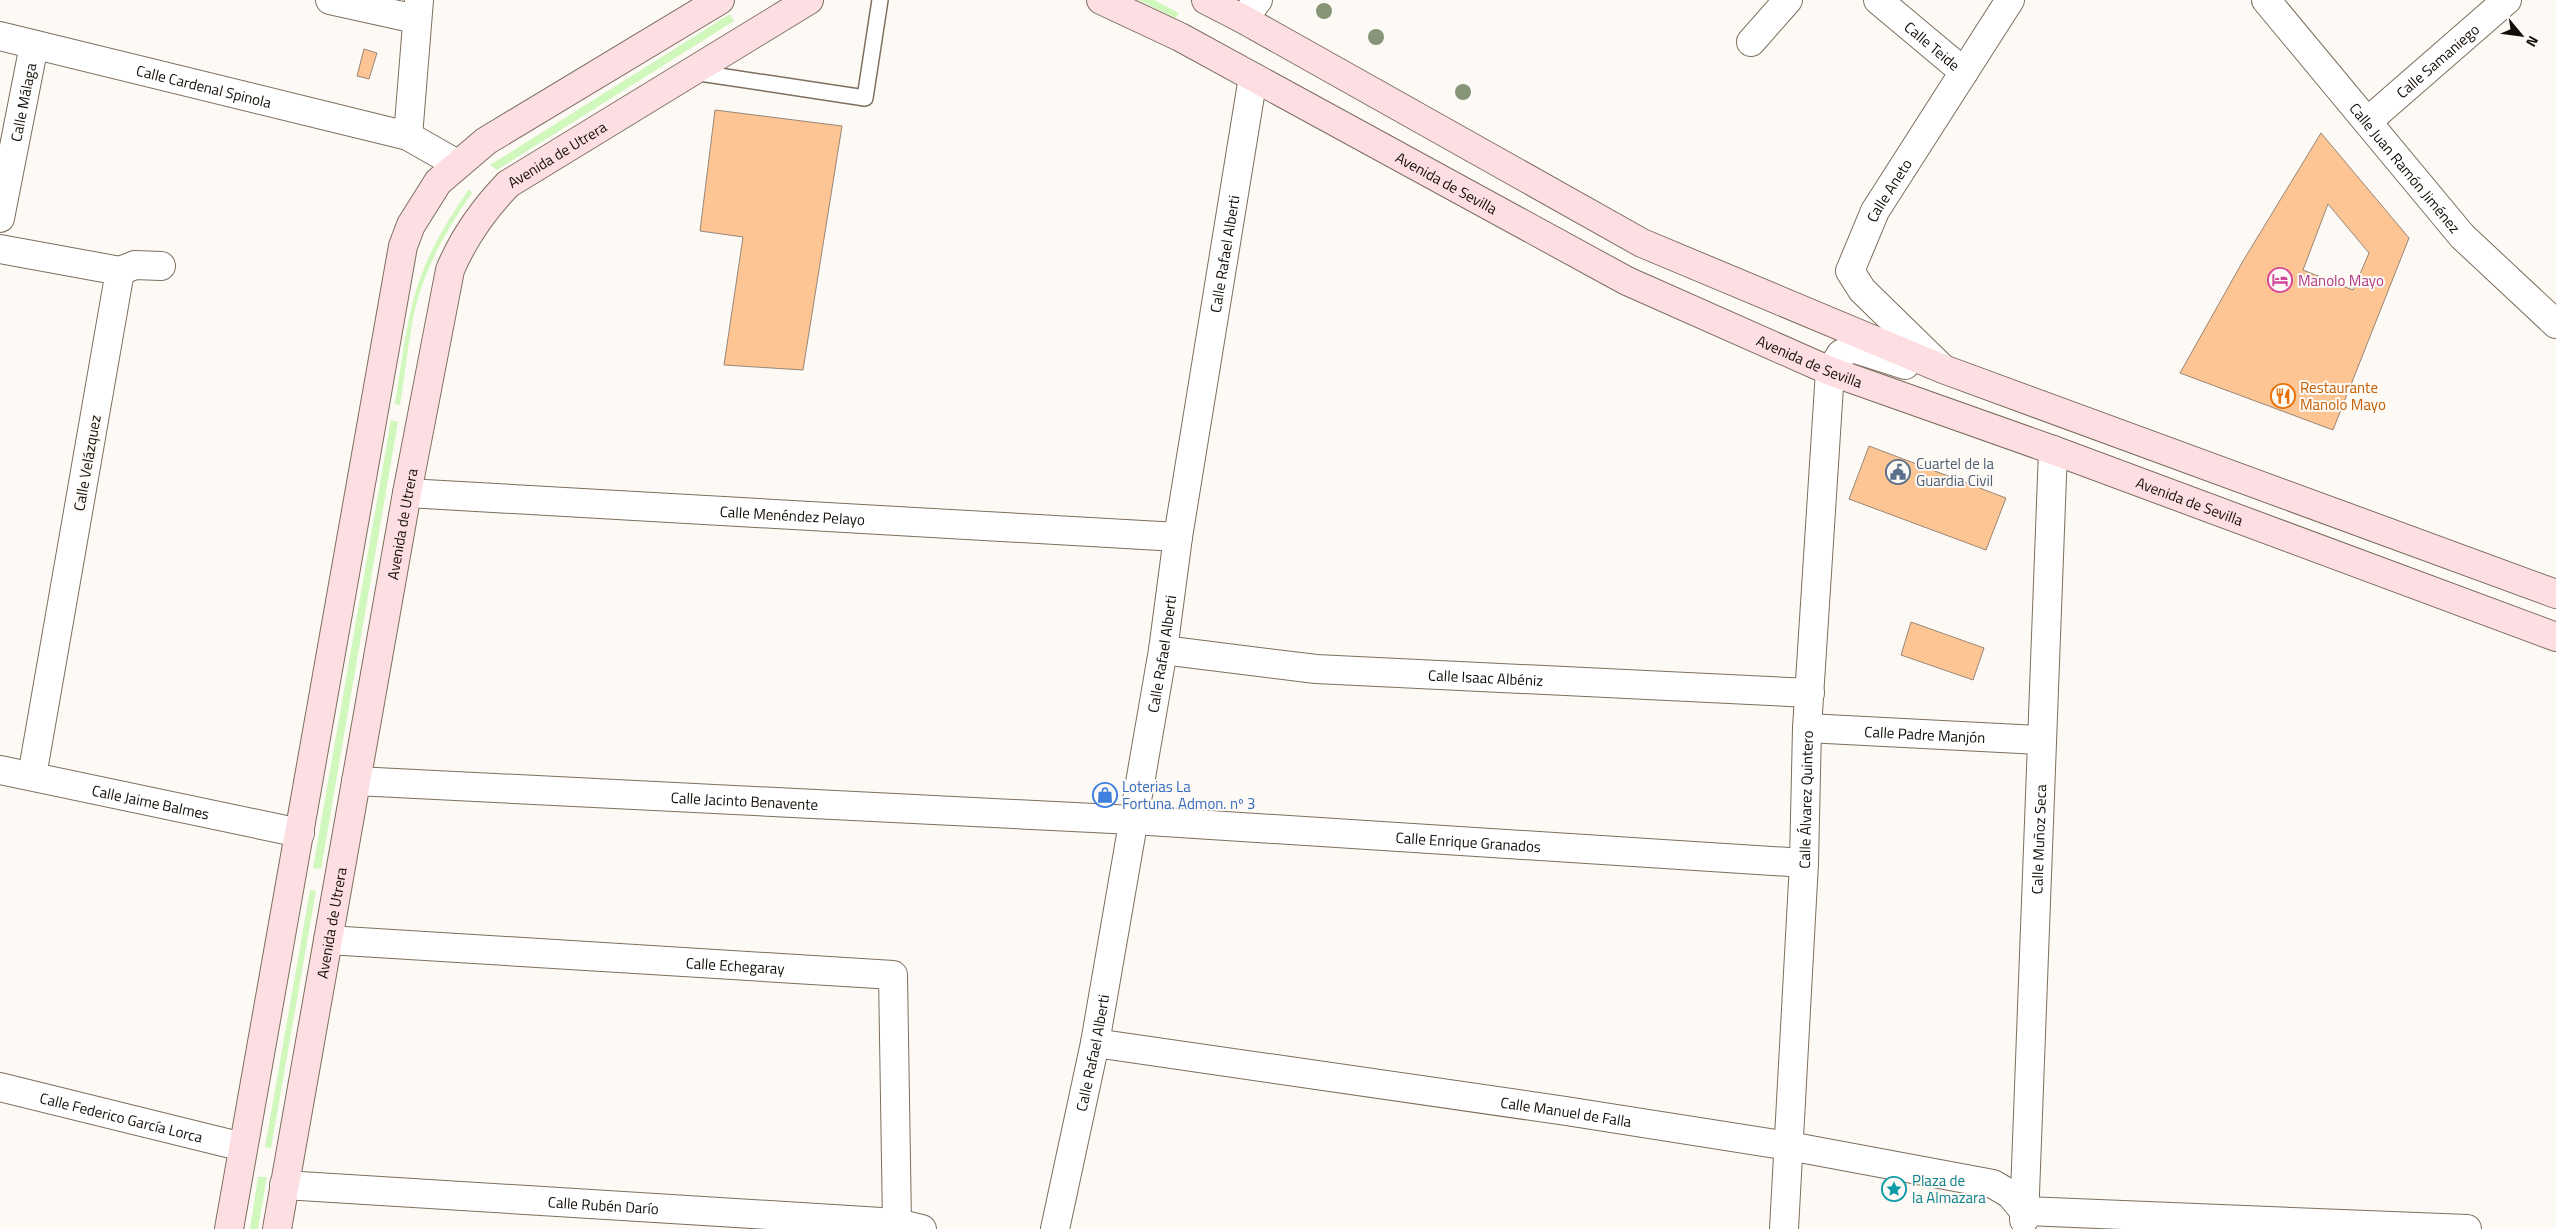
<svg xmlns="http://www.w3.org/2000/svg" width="2556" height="1229" font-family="'Titillium Web',sans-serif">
<rect width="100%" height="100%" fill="#fdf9f5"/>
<path fill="#d0f8bd" d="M1139,0H1154L1179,13L1175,18Z
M730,14L734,21L497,170L490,165Z
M469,189L472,193C446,230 424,269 414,314C408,344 405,375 400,405L395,404C403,356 407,304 428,259C439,234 454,211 469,189Z
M391,420L398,422L321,869L313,868Z
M310,890L316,891L271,1148L265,1147Z
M258,1177H267L258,1229H250Z"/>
<path fill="#fdc494" stroke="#988676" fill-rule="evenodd" d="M364,49L377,53L369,79L357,76Z
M715,110L842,126L803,370L724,365L743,237L700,231Z
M2321,133L2409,238L2333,430L2180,373L2243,261ZM2328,204L2369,253L2353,290L2303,270Z
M1869,446L2006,498L1986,550L1849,499Z
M1911,622L1984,648L1973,680L1901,655Z"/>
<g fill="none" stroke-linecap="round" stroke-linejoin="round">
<defs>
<path id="lane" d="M693,72L865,98L880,0"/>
<g id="street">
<path d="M330,0L416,19"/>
<path d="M419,0L408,136L457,164"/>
<path id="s1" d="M1878,0L1964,72"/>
<path id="s2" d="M2266,0L2462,236L2556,324"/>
<path d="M1243,19L1258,0"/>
<path id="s3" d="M0,36L408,136"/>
<path d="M1751,42L1788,0"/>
<path id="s4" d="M2368,121L2507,0"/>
<path id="s5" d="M0,218L34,45"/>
<path d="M0,249L120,271L32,776"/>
<path d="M120,271L135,265L161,266"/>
<path id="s6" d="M1942,368L1862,290L1850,271L1875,211L2010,0"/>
<path id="s7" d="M407,493L1178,537"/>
<path id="s8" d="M1163,650L1316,669L1810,693"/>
<path id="s9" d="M1807,728L2040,740"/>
<path id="s10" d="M0,770L300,833"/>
<path id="s11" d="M356,781L1133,820L1804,863"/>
<path id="s12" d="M328,940L893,975L897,1223"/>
<path id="s13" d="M1095,1043L1566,1111L1789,1146L1993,1184L2010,1194L2024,1211L2467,1229"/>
<path id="s14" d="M0,1087L243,1147"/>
<path id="s15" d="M284,1185L897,1223L922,1229"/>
<path id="s16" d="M2024,1220L2053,450"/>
<path id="s17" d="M1055,1229L1095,1043L1163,650L1178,537L1253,77"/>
<path id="s18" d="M1784,1229L1804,863L1807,728L1830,371L1841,354L1852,348L1905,365"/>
</g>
<g id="secondary">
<path id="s19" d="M1101,0L1180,37L1627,281L1830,371L2053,450L2556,637"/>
<path d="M1206,0L1243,19L1642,243L1943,369L2556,594"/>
<path d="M229,1229L403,246L411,225L438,182L486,141L720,0"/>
<path id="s20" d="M277,1229L407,493L450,270C463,239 484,209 508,184L809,0"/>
</g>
</defs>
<use href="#lane" stroke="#7d6e5d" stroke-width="18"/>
<use href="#street" stroke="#7d6e5d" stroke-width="30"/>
<use href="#secondary" stroke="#7d6e5d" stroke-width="30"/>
<use href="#lane" stroke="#fff" stroke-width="15"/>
<use href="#street" stroke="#fff" stroke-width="28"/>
<use href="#secondary" stroke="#fddfe3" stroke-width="28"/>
</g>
<g fill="#869578">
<circle cx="1324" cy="11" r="8"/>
<circle cx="1376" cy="37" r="8"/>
<circle cx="1463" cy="92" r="8"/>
</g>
<defs>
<symbol id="hotel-ring" viewBox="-11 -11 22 22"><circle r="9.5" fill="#fdf9f5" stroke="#d1479c" stroke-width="1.5"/><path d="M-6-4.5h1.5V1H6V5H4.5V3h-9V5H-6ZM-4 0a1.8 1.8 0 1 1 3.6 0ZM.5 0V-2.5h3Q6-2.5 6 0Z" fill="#d1479c"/></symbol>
<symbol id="restaurant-ring" viewBox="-11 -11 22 22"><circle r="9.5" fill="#fdf9f5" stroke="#e8710a" stroke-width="1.5"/><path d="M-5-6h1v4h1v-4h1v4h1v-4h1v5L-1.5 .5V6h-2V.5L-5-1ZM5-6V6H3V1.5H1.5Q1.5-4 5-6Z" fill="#e8710a"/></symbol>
<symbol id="civic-ring" viewBox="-11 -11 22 22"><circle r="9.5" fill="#fdf9f5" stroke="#5c6f8a" stroke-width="1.5"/><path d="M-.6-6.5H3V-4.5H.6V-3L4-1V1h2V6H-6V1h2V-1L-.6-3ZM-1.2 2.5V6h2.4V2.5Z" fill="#5c6f8a"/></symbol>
<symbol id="shop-ring" viewBox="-11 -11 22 22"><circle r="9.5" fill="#fdf9f5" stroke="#3f7fe0" stroke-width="1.5"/><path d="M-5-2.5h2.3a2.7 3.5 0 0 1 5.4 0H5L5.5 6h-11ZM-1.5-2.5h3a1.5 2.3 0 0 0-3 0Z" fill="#3f7fe0"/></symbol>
<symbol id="sight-ring" viewBox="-11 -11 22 22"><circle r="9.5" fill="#fdf9f5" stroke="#0f9aa8" stroke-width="1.5"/><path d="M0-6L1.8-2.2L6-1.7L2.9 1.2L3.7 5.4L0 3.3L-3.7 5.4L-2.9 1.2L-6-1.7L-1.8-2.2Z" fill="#0f9aa8"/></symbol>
</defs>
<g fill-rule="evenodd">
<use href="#hotel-ring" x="2266" y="266" width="28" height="28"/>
<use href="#restaurant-ring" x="2269" y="382" width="28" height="28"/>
<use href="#civic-ring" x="1884" y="458" width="28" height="28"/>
<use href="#shop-ring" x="1091" y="781" width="28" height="28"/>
<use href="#sight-ring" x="1880" y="1175" width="28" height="28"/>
</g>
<g text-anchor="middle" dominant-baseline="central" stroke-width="4" stroke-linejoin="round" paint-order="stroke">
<g font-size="15" fill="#130d07" stroke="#fdf9f5">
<text stroke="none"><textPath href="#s1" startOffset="71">Calle Teide</textPath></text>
<text stroke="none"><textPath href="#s4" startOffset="92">Calle Samaniego</textPath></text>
<text stroke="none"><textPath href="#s3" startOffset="210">Calle Cardenal Spinola</textPath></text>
<text stroke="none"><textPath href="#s5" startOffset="118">Calle Málaga</textPath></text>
<text stroke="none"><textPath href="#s20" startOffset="1136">Avenida de Utrera</textPath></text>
<text stroke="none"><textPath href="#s2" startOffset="218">Calle Juan Ramón Jiménez</textPath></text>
<text stroke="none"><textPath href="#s19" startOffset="391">Avenida de Sevilla</textPath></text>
<text stroke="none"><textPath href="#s6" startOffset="224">Calle Aneto</textPath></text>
<text stroke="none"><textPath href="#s17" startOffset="990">Calle Rafael Alberti</textPath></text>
<text stroke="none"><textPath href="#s19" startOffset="796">Avenida de Sevilla</textPath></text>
<text transform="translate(87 463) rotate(-80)">Calle Velázquez</text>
<text stroke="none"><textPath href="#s19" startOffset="1201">Avenida de Sevilla</textPath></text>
<text stroke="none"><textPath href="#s7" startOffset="386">Calle Menéndez Pelayo</textPath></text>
<text stroke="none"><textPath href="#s20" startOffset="716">Avenida de Utrera</textPath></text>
<text stroke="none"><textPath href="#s17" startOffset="585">Calle Rafael Alberti</textPath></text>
<text stroke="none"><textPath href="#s8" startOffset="324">Calle Isaac Albéniz</textPath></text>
<text stroke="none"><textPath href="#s9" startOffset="118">Calle Padre Manjón</textPath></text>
<text stroke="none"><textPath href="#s11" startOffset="389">Calle Jacinto Benavente</textPath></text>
<text stroke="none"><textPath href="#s18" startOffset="430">Calle Álvarez Quintero</textPath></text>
<text stroke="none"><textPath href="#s10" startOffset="154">Calle Jaime Balmes</textPath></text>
<text stroke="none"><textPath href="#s16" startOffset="381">Calle Muñoz Seca</textPath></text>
<text stroke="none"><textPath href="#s11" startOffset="1114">Calle Enrique Granados</textPath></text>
<text stroke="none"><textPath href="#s20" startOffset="311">Avenida de Utrera</textPath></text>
<text stroke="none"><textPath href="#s12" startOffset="408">Calle Echegaray</textPath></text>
<text stroke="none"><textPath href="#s17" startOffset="180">Calle Rafael Alberti</textPath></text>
<text stroke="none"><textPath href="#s13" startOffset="476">Calle Manuel de Falla</textPath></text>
<text stroke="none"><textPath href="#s14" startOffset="125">Calle Federico García Lorca</textPath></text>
<text stroke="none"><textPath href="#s15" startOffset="320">Calle Rubén Darío</textPath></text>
</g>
<g font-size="15" fill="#b23c85" stroke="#fdf9f5" text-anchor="start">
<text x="2298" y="280">Manolo Mayo</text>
</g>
<g font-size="15" fill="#c56008" stroke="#fdf9f5" text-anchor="start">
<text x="2300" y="387">Restaurante<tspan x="2300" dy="17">Manolo Mayo</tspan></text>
</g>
<g font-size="15" fill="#4e5e75" stroke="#fdf9f5" text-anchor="start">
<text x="1916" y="463">Cuartel de la<tspan x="1916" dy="17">Guardia Civil</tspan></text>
</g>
<g font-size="15" fill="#366cbe" stroke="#fdf9f5" text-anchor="start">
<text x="1122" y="786">Loterias La<tspan x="1122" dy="17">Fortuna. Admon. nº 3</tspan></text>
</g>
<g font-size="15" fill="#0d838f" stroke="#fdf9f5" text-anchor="start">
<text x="1912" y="1180">Plaza de<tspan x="1912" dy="17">la Almazara</tspan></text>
</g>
</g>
<g transform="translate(2521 35) rotate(119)" stroke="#fdf9f5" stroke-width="4" paint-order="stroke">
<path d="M0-4L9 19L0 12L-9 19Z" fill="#130d07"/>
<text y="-8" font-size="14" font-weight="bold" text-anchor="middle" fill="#130d07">N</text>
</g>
</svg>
